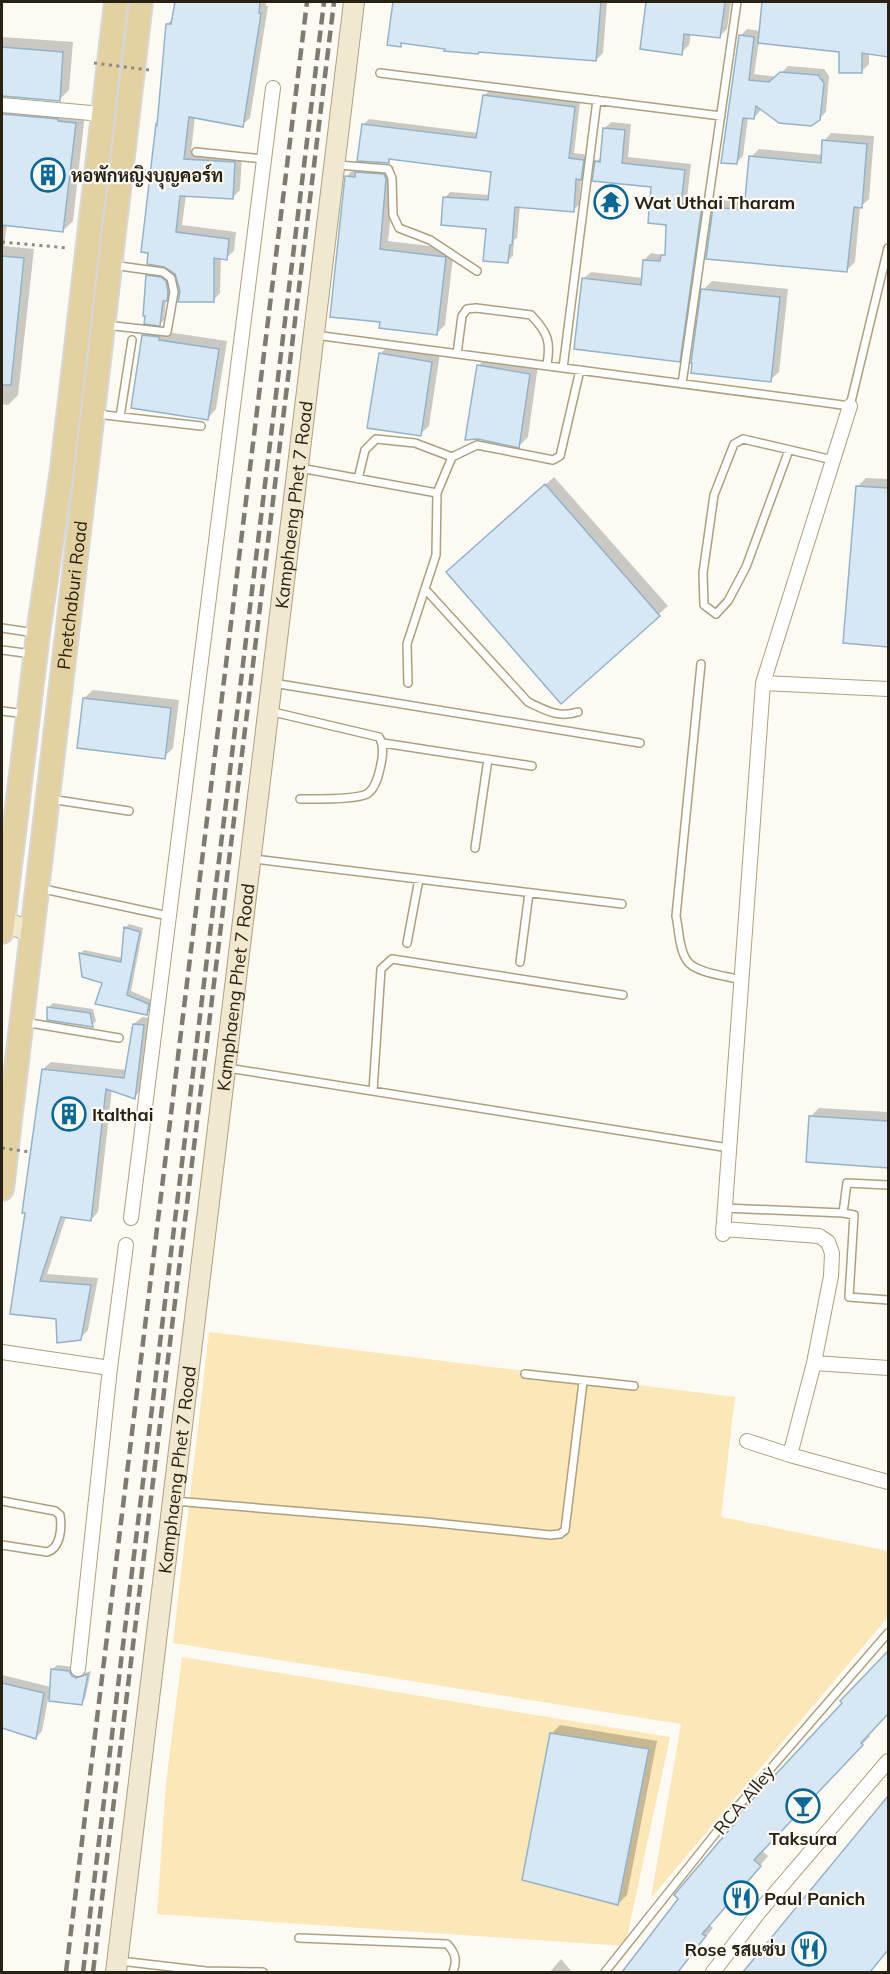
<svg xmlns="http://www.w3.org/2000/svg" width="890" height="1974" font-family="Mulish,Sarabun,sans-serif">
<rect width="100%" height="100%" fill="#fdfaf3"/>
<path fill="#fbe7b7" d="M209,1332L735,1397L721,1517L888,1551V1617L651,1898L681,1724L173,1643Z
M182,1657L670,1737L625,1946L157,1914L166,1783Z"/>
<path fill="#0003" d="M176,2H266V6H268L250,118L242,125L195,116L191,152L242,155L240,190L233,197L186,195L182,225L236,232L234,251L226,258L221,257L220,293L213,301L181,291L176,273L150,252L167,24L174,18Z
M394,2H607L603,53L596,60L446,47L404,42L400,45L388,43Z
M647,2H731L727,29L719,37L691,33L689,45L681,53L641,48Z
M763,2H888V55L869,53V64L861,72L841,51L759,42L754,74L777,77L788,66L824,69L829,76L826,112L819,119L761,108L760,111L754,118L748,117L743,156L736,163L740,36L747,29L760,31Z
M2,37L73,42L69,90L59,100L3,95L4,99L85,113L73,221L63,231L7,224L4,246L34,249L18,395L8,405L2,404V157L36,158L37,143L2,141Z
M490,90L580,102L574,153L589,155L586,173L581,178L579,205L573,210L520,206L517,238L514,240L513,256L507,261L487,227L445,198L450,192L490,195L493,171L392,158L388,162L363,125L369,119L478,133L484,96Z
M611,122L631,124L628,157L691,164L687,198L708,200L686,353L679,360L584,278L591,272L643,278L644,260L651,253L663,255L667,252V223L653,186L596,162L602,156L604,129Z
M831,133L874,136L869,199L860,207L855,262L847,270L715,208L722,200L747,203L751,157L759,149L823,155L824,141Z
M366,164L393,166L395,175L388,241L454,249L445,325L436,334L382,321L346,177L355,168Z
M152,272L165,274L172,287L170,296L166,300L164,320L160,324L148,276Z
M712,281L788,289L779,372L770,380L703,290Z
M153,327L167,328V332L227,341L216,409L208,418L144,336Z
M389,345L440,353L429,426L420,434L380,354Z
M487,357L538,365L528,437L519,446L478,438V366Z
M554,477L668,606L561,701L456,564Z
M866,478L888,479V646L844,642L857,487Z
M93,690L179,700L173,748L164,757L84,698Z
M129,924L143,928L131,991L152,1000L151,1009L147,1013L80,954L84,950L123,958L125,928Z
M53,1003L93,1009L96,1021L92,1025L49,1007Z
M142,1017L151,1018L142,1089L135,1097L112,1089L98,1212L91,1220L66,1217L47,1274L98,1278L88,1330L80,1338L58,1318L11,1313L27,1212L43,1069L51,1062L127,1070L134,1024Z
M819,1108L888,1112V1166L807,1161L810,1117Z
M888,1653V1712L868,1734L870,1736L762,1851L768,1856L710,1925L713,1928L678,1972H624L680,1899L844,1703L842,1701Z
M57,1665L74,1667L81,1674L91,1671L85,1699L81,1703L48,1699L42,1731L36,1738L2,1727V1675L51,1687L53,1669Z
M560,1725L657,1741L627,1895L618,1904L551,1734Z
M888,1798V1950L870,1972H745Z
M561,1959L572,1972H550Z"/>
<path fill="#d7e7f3" stroke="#92b3ca" stroke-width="1.5" d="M175,2H260L259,13L261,14L243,127L189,117L184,159L235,162L233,199L180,196L176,232L229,239L227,260L214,258V302H178L180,291L175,274L164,267L147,264L148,253L141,252L156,124L157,125L166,24H171Z
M393,2H601L596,61L479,52L478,54L444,51L445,49L401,43V47L387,45Z
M646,2H725L720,38L684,34L682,55L640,49Z
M762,2H888V57L862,53V73H839V52L758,43Z
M739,35L754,37L749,80L769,82L780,72L818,75L824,83L820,120L811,126L779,123L756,106L754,119L743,118L737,164L721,163Z
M2,47L63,52L60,101L2,96Z
M483,95L575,107L569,158L584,160L581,180L576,179L574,212L515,207L512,245H510L508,263L483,261L486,229L441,225L443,197L488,200L491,172L389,159V163L357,161L362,124L476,138Z
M2,114L58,119V121L76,123L63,232L2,225Z
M603,128L625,130L622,163L685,170L681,204L702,206L680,362L574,349L582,278L641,285L643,260L660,261L661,255H665L666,225L648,223L651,187L592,181L595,161L600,162Z
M822,140L867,144L862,208L854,207L847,272L706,259L713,207L744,210L749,156L821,163Z
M355,172L384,174L386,179L380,249L446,257L437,335L379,328L380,322L330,317L345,176L355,177Z
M2,256L24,258L11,385H2Z
M146,275L161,277L166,281L168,292L167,301H163L160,326L144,324L145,316H143Z
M701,289L780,297L771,382L691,373L692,363H691Z
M142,335L159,337V340L219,349L208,420L131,408Z
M379,353L432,362L421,436L367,428Z
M477,365L530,374L519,448L478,439L465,440Z
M545,484L660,616L561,704L446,572Z
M856,486L888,488V647L843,643Z
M83,698L171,708L165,759L77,748Z
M124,927L140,932L127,995L149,1004L147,1015L95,1004L102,983L82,977L79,953L121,962Z
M47,1007L90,1013L93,1027L47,1020Z
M133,1024L144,1025L135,1099L106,1089L91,1221L61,1217L40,1281L91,1285L81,1340L57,1343L56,1319L10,1314L25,1213H22L42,1069L124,1078Z
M809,1116L888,1121V1168L806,1162Z
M888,1651V1714L861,1743L863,1745L754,1860L761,1866L702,1934L706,1936L678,1972H622L678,1899L674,1895L740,1817L738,1815L842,1703L840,1701Z
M51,1669L69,1671L72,1676L76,1678L88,1674L82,1705L49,1701Z
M2,1683L44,1693L36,1739L2,1728Z
M550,1733L649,1749L618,1905L522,1880Z
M888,1796V1950L870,1972H743Z"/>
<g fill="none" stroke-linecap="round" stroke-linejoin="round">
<defs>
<path id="lane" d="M380,73L721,116
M196,152L264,159
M338,165L388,169L392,178L393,215L399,228L430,240L477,271
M106,325L167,332L174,292L171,278L163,272L112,265
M315,335L850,406L888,248
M457,354L462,316L467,309L476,308L531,315C548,333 551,341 547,365
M563,368L597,100
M682,384L737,2
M96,414L201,426
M120,417L132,340
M789,450L746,567L728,601L716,614L704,605L703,573L714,495L734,444L743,439L833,460
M300,468L437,493
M358,479L365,450L376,439L415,443L452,457
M425,589L528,702C547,711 558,718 578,712
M2,628L35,633
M2,650L32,654
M701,664L676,916C679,929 679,951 688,962C697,973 727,976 741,980
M273,683L640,743
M408,683L407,644L436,555L437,493L452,457L477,445L553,460L560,456L580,370
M2,711L26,714
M269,711L379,737C384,745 383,755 381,764C379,774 376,788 367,794C355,800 315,799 300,799
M383,743L532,766
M50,799L129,811
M475,848L488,759
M254,859L622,904
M39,888L168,916
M407,943L419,879
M520,962L529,893
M24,1022L119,1038
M228,1068L729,1148
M373,1091L381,969L392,959L623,995
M725,1208L843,1213L847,1183L888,1185
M843,1213L854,1215L849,1297L888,1300
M525,1374L634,1386
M2,1501L55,1511L60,1515C62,1527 61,1548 47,1552L2,1545
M174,1501L426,1522L550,1535L560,1534L565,1530L583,1382
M299,1938L447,1944C456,1953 457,1961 453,1972
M120,1961L206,1971L263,1972
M605,1972L727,1819L888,1633"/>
<path id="street" d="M2,105L102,114
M763,683L888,689
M131,1218L273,88
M723,1229L819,1236L828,1242L832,1253L831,1276L814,1363L790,1455L747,1441
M723,1234L763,683L850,406
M2,1352L110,1368
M814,1363L888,1368
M790,1455L888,1482
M78,1669L110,1368L126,1245
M713,1972L759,1912L888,1761"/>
<g id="secondary">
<path d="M2,921L32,932"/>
<path id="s1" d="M116,1972L354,2"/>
</g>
<g id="primary">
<path d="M2,932L38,634L62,469L116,2"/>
<path id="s2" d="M2,1189L141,2"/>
</g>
</defs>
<use href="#lane" stroke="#ada07e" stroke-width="10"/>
<use href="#street" stroke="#ada07e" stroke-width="16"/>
<use href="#secondary" stroke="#ada07e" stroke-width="22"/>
<use href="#primary" stroke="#d8d7d5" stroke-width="26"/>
<path stroke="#8e8a80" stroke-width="3" stroke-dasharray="3 4.5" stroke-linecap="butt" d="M2,242L68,248"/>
<use href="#lane" stroke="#fff" stroke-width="7"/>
<use href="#street" stroke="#fff" stroke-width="14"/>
<use href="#secondary" stroke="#f1e8d0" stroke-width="20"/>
<use href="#primary" stroke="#e3d1a1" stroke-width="22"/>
<path stroke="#807b70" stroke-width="4.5" stroke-dasharray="12 6" stroke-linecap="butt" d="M66,1972L307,2
M83,1972L324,2
M93,1972L334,2"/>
<path stroke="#8e8a80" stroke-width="3" stroke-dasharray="3 4.5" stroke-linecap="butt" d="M94,63L149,70
M2,1148L30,1152"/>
</g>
<defs>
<symbol id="building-ring" viewBox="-11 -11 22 22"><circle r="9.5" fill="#fdfaf3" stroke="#086897" stroke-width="1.5"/><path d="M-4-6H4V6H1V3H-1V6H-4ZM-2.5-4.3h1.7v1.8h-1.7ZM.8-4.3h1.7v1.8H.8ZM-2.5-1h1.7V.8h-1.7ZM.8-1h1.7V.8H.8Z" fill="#086897"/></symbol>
<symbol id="temple-ring" viewBox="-11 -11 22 22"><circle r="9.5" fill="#fdfaf3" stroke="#086897" stroke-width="1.5"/><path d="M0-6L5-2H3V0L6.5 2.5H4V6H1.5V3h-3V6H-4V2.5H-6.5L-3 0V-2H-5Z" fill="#086897"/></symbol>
<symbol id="bar-ring" viewBox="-11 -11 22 22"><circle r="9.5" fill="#fdfaf3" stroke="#086897" stroke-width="1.5"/><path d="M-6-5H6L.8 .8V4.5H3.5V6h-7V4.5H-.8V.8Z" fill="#086897"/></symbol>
<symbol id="restaurant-ring" viewBox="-11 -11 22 22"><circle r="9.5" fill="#fdfaf3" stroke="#086897" stroke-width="1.5"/><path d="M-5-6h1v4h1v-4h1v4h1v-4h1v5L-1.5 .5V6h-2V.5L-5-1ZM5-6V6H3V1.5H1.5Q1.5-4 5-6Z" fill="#086897"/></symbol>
</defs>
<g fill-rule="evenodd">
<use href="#building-ring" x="29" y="156" width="38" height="38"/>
<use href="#temple-ring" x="592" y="183" width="38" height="38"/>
<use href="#building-ring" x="50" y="1095" width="38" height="38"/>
<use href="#bar-ring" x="784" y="1787" width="38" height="38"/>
<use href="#restaurant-ring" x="722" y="1879" width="38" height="38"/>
<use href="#restaurant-ring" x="790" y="1930" width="38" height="38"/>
</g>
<g text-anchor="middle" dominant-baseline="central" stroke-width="4.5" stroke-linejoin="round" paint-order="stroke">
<g font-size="18" font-weight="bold" fill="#282215" stroke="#fdfaf3" text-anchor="start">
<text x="71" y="175">หอพักหญิงบุญคอร์ท</text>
<text x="634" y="202">Wat Uthai Tharam</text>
<text x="92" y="1114">Italthai</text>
<text x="803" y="1838" text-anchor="middle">Taksura</text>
<text x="764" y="1898">Paul Panich</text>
<text x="786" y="1949" text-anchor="end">Rose รสแซ่บ</text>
</g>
<g font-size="18" fill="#282215" stroke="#fdfaf3">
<text stroke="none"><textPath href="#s1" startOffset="1478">Kamphaeng Phet 7 Road</textPath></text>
<text stroke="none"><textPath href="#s2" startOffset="598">Phetchaburi Road</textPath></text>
<text stroke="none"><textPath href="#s1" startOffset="992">Kamphaeng Phet 7 Road</textPath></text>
<text stroke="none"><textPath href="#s1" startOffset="506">Kamphaeng Phet 7 Road</textPath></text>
<text transform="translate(744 1800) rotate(-50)">RCA Alley</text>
</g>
</g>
<rect width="890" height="1974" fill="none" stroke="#282215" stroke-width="6"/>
</svg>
